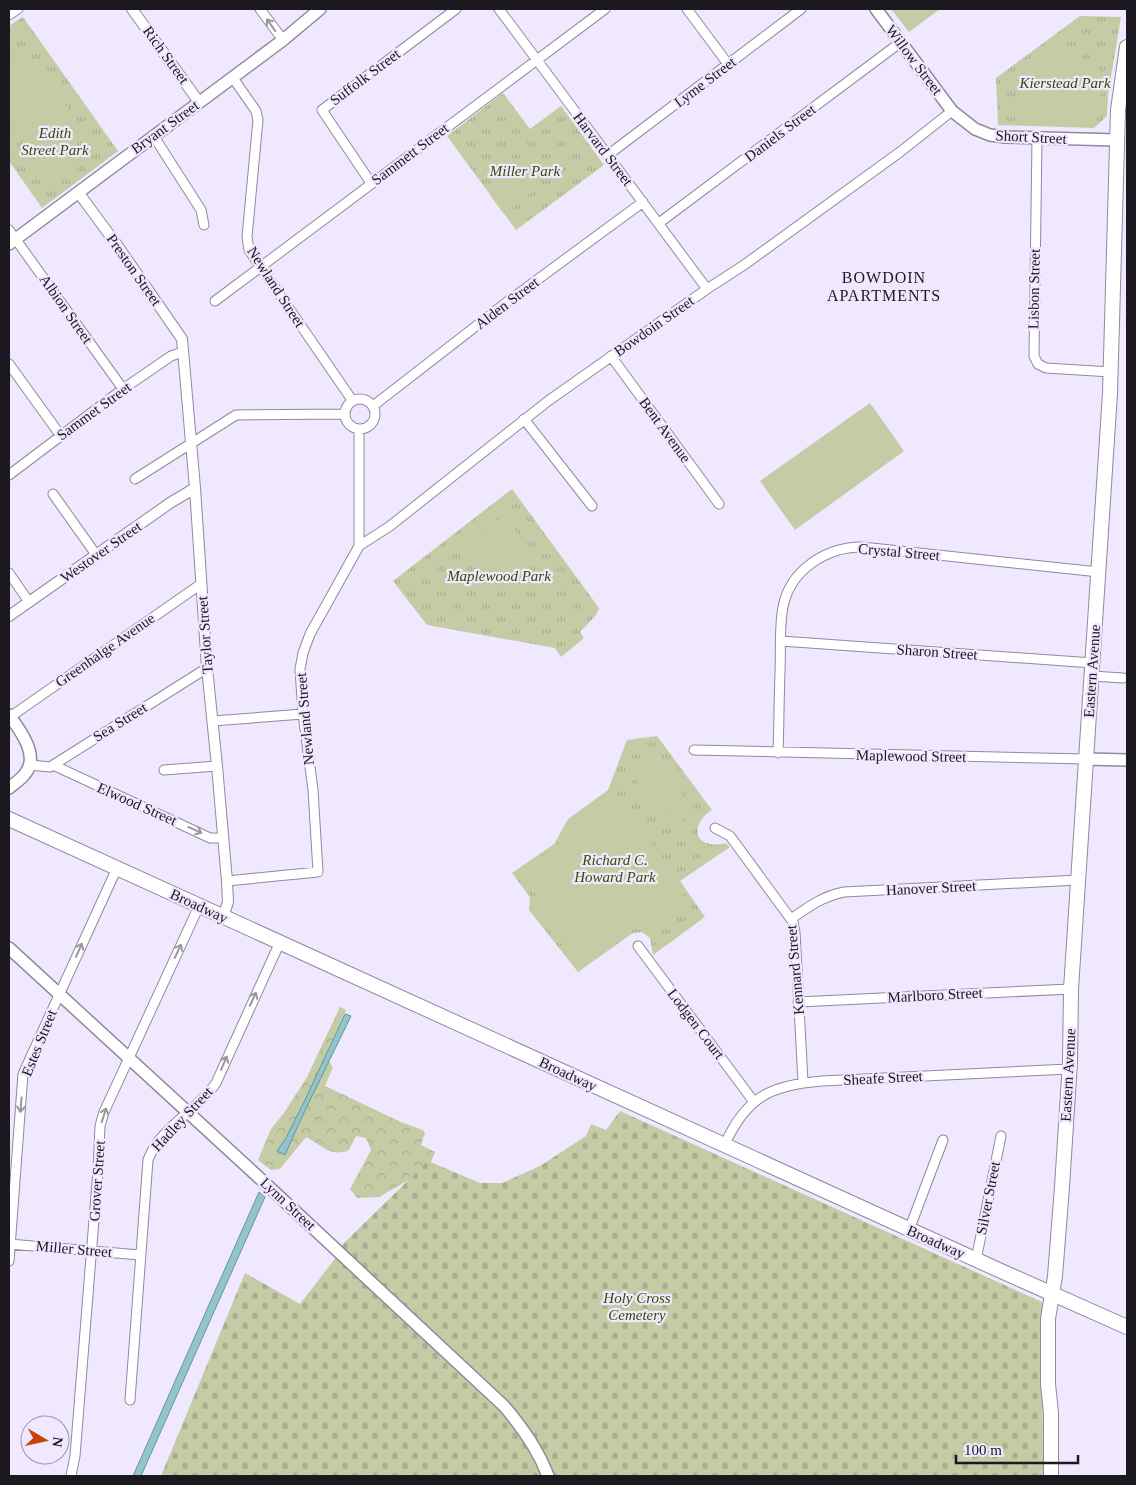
<svg xmlns="http://www.w3.org/2000/svg" width="1136" height="1485" font-family="'Times New Roman',serif">
<defs>
<pattern id="forest-crowns" width="20" height="18" patternUnits="userSpaceOnUse" patternTransform="scale(1.25)"><rect width="20" height="18" fill="#c4cca6"/><path d="M2 6a3 3 0 1 1 6 0M12 15a3 3 0 1 1 6 0" fill="none" stroke="#a8ae8e"/></pattern>
<pattern id="cemetery-stones" width="16" height="16" patternUnits="userSpaceOnUse" patternTransform="scale(1.25)"><rect width="16" height="16" fill="#c4cca6"/><path d="M2 7V4a2 2 0 0 1 4 0v3zM10 15v-3a2 2 0 0 1 4 0v3z" fill="#a8ae8e"/></pattern>
<pattern id="park-tufts" width="24" height="20" patternUnits="userSpaceOnUse" patternTransform="scale(1.25)"><rect width="24" height="20" fill="#c4cca6"/><path d="M3 7l-1-3M5 7V3M7 7l1-3M15 17l-1-3M17 17v-4M19 17l1-3" fill="none" stroke="#a8ae8e"/></pattern>
</defs>
<rect width="100%" height="100%" fill="#f0e8fe"/>
<path fill="url(#forest-crowns)" d="M340,1007L346,1010L325,1057L333,1067L325,1086L403,1123L423,1130L425,1133L421,1145L435,1152L428,1169L379,1197L357,1198L350,1189L371,1150L366,1138L356,1136L349,1150C330,1158 322,1145 306,1137L280,1169L271,1170L258,1160L271,1129L284,1113L307,1077Z"/>
<path fill="url(#cemetery-stones)" d="M620,1111L1042,1302L1043,1476H161L245,1273L300,1304L334,1260L344,1243L428,1161L480,1183H502L540,1166L586,1136L591,1124L606,1130Z"/>
<path fill="url(#park-tufts)" d="M1080,16L1121,17L1108,95L1107,116L1094,128L998,125L996,78Z
M23,17L118,151L42,208L9,161V26Z
M503,93L530,129L561,106L604,165L516,230L447,136Z
M512,489L599,608L596,615L580,632L584,638L561,657L555,648L427,625L393,581Z
M657,736L712,810C687,826 696,851 725,843L730,847L680,881L705,917L653,955L650,938L642,932L633,933L578,972L529,910L530,897L512,873L554,844L568,819L608,790L627,740Z"/>
<path fill="#c4cca6" d="M891,9H940L909,32Z
M1048,47C1071,49 1091,65 1110,77C1085,126 1072,130 1018,119C1023,95 1023,59 1048,47Z
M25,49L84,130L60,148L68,155L73,163L71,169L50,183L49,186H45L46,183L37,161L9,122V61Z
M526,167L540,186L504,214L490,195Z
M870,403L904,451L795,530L760,481Z
M504,516L534,552C529,559 523,568 514,571C499,577 478,569 470,555C468,552 467,547 466,544Z
M655,757L663,768L640,785L632,774Z
M666,772L674,783L650,800L642,788Z
M676,786L684,797L661,814L653,803Z
M610,794L619,796L685,893L681,896L685,903L646,930L641,928L630,930L579,966L534,909L536,895L520,873L557,846L570,822Z
M686,800L694,811L671,828L663,817Z"/>
<path fill="#8fc5cb" stroke="#6c9197" d="M345,1014L351,1016C329,1062 305,1108 285,1155L277,1151L286,1138L305,1100Z
M259,1192L265,1197L141,1476H133Z"/>
<g fill="none" stroke-linecap="round" stroke-linejoin="round">
<defs>
<path id="minor" d="M260,9L283,40
M499,9L707,289
M687,9L728,64
M9,15L18,9
M233,78L256,111L258,120L247,237L249,250L352,400
M153,135L201,210L204,225
M1037,138L1034,356L1038,364L1046,368L1111,372
M608,155L801,9
M371,183L322,110L456,9
M659,223L901,42
M9,230L123,389
M215,301L605,9
M611,356L719,504
M9,364L61,436
M345 414a15 15 0 1 1 30 0a15 15 0 1 1-30 0Z
M373,406L507,302L643,202
M524,419L592,506
M9,475L123,389L171,356L183,352
M135,479L236,415L344,414
M53,494L97,556
M359,546L390,526L548,401L707,289L744,265L900,152L952,111
M9,573L29,602
M781,641L1093,663
M1092,676L1123,678
M10,717L201,584
M213,721L303,714
M694,750L1086,759
M778,753C779,726 779,699 780,672C781,651 779,628 783,607C790,570 826,547 862,547L1099,572
M30,765L50,767L207,668
M53,765L210,838H223
M164,770L217,766
M715,828L730,836L793,922L795,932L803,1082
M227,881L318,872L313,790L303,714L300,669L303,653L310,634L359,546V430
M791,919C808,907 823,896 844,892L1078,880
M638,946L754,1102
M798,1002L1071,989
M724,1146C746,1097 770,1085 822,1081L1069,1069
M909,1230L943,1140
M9,1244L140,1255
M976,1260L1001,1136
M9,1261L23,1074L117,868
M130,1400L148,1160C160,1127 197,1111 216,1083L280,942
M71,1476L75,1456L98,1170L100,1126L104,1112L199,906"/>
<path id="tertiary" d="M132,9L199,102
M78,192L117,245L182,339L195,488L207,668L217,766L227,881L228,902L223,917
M9,616L170,503L195,488"/>
<path id="secondary" d="M876,9L952,111L975,129L990,135L1005,137L1117,140
M9,244L283,40L320,9
M9,715C20,730 41,757 24,775C20,780 14,784 9,788
M1086,759L1127,760
M9,948L254,1173L504,1406C523,1428 538,1449 548,1476"/>
<path id="primary" d="M9,819L1001,1271L1127,1327
M1051,1476V1413L1048,1384V1319L1055,1276L1062,1187L1070,1062L1071,989L1110,393L1118,110L1127,47"/>
</defs>
<use href="#minor" stroke="#91899c" stroke-width="11"/>
<use href="#tertiary" stroke="#91899c" stroke-width="12"/>
<use href="#secondary" stroke="#91899c" stroke-width="14"/>
<use href="#primary" stroke="#91899c" stroke-width="16"/>
<use href="#minor" stroke="#fff" stroke-width="9"/>
<use href="#tertiary" stroke="#fff" stroke-width="10"/>
<use href="#secondary" stroke="#fff" stroke-width="11"/>
<use href="#primary" stroke="#fff" stroke-width="14"/>
</g>
<defs><path id="oneway-shaft" d="M-6 0H5M1.5-3L5.5 0L1.5 3" fill="none" stroke-width="1.6" stroke-linecap="round" stroke-linejoin="round" transform="scale(1.25)"/></defs>
<g stroke="#98979a">
<use href="#oneway-shaft" transform="translate(271 25) rotate(-126)"/>
<use href="#oneway-shaft" transform="translate(195 830) rotate(24)"/>
<use href="#oneway-shaft" transform="translate(79 950) rotate(-66)"/>
<use href="#oneway-shaft" transform="translate(178 951) rotate(-65)"/>
<use href="#oneway-shaft" transform="translate(253 999) rotate(-65)"/>
<use href="#oneway-shaft" transform="translate(224 1063) rotate(-67)"/>
<use href="#oneway-shaft" transform="translate(21 1105) rotate(94)"/>
<use href="#oneway-shaft" transform="translate(104 1115) rotate(-72)"/>
</g>
<g text-anchor="middle" dominant-baseline="central" stroke-width="4.5" stroke-linejoin="round" paint-order="stroke">
<g font-size="15" fill="#1b181f" stroke="#f0e8fe">
<text transform="translate(166 55) rotate(54)">Rich Street</text>
<text transform="translate(914 60) rotate(53)">Willow Street</text>
<text transform="translate(365 77) rotate(-37)">Suffolk Street</text>
<text transform="translate(705 82) rotate(-37)">Lyme Street</text>
<text transform="translate(165 127) rotate(-36)">Bryant Street</text>
<text transform="translate(780 133) rotate(-37)">Daniels Street</text>
<text transform="translate(1031 137) rotate(3)">Short Street</text>
<text transform="translate(603 149) rotate(53)">Harvard Street</text>
<text transform="translate(410 154) rotate(-37)">Sammett Street</text>
<text transform="translate(134 270) rotate(55)">Preston Street</text>
<text transform="translate(276 287) rotate(57)">Newland Street</text>
<text transform="translate(1034 289) rotate(-89)">Lisbon Street</text>
<text transform="translate(507 303) rotate(-37)">Alden Street</text>
<text transform="translate(66 309) rotate(55)">Albion Street</text>
<text transform="translate(654 326) rotate(-35)">Bowdoin Street</text>
<text transform="translate(94 411) rotate(-36)">Sammet Street</text>
<text transform="translate(665 430) rotate(54)">Bent Avenue</text>
<text transform="translate(101 552) rotate(-35)">Westover Street</text>
<text transform="translate(899 552) rotate(5)">Crystal Street</text>
<text transform="translate(205 635) rotate(-94)">Taylor Street</text>
<text transform="translate(105 650) rotate(-35)">Greenhalge Avenue</text>
<text transform="translate(937 652) rotate(4)">Sharon Street</text>
<text transform="translate(1092 671) rotate(-86)">Eastern Avenue</text>
<text transform="translate(305 719) rotate(-95)">Newland Street</text>
<text transform="translate(120 722) rotate(-32)">Sea Street</text>
<text transform="translate(911 756) rotate(1)">Maplewood Street</text>
<text transform="translate(137 804) rotate(24)">Elwood Street</text>
<text transform="translate(931 888) rotate(-3)">Hanover Street</text>
<text transform="translate(199 906) rotate(25)">Broadway</text>
<text transform="translate(795 970) rotate(-95)">Kennard Street</text>
<text transform="translate(935 995) rotate(-3)">Marlboro Street</text>
<text transform="translate(696 1024) rotate(53)">Lodgen Court</text>
<text transform="translate(39 1043) rotate(-68)">Estes Street</text>
<text transform="translate(568 1074) rotate(25)">Broadway</text>
<text transform="translate(1068 1075) rotate(-87)">Eastern Avenue</text>
<text transform="translate(883 1078) rotate(-3)">Sheafe Street</text>
<text transform="translate(182 1119) rotate(-47)">Hadley Street</text>
<text transform="translate(97 1181) rotate(-86)">Grover Street</text>
<text transform="translate(988 1198) rotate(-79)">Silver Street</text>
<text transform="translate(288 1204) rotate(43)">Lynn Street</text>
<text transform="translate(936 1242) rotate(24)">Broadway</text>
<text transform="translate(74 1249) rotate(5)">Miller Street</text>
</g>
<g font-size="15" font-style="italic" fill="#3d4600" stroke="#f0e8fe">
<text x="1065" y="83">Kierstead Park</text>
<text x="55" y="133">Edith<tspan x="55" dy="17">Street Park</tspan></text>
<text x="525" y="171">Miller Park</text>
<text x="499" y="576">Maplewood Park</text>
<text x="615" y="860">Richard C.<tspan x="615" dy="17">Howard Park</tspan></text>
<text x="637" y="1298">Holy Cross<tspan x="637" dy="17">Cemetery</tspan></text>
</g>
<g font-size="16" letter-spacing="1" fill="#1b181f" stroke="#f0e8fe">
<text x="884" y="277">BOWDOIN<tspan x="884" dy="18">APARTMENTS</tspan></text>
</g>
</g>
<rect width="1136" height="1485" fill="none" stroke="#1b181f" stroke-width="20"/>
<g transform="translate(45 1440) rotate(99)"><circle r="24" fill="#f0e8fe" stroke="#9b95a5"/>
<path d="M0-4L9 19L0 12L-9 19Z" fill="#c94207"/>
<text y="-8" font-size="14" font-weight="bold" text-anchor="middle" fill="#1b181f">N</text>
</g>
<path d="M956 1455v8h122v-8" fill="none" stroke="#1b181f" stroke-width="2.5"/>
<text x="964" y="1455" font-size="15" fill="#1b181f" stroke="#f0e8fe" stroke-width="4" paint-order="stroke">100 m</text>
</svg>
